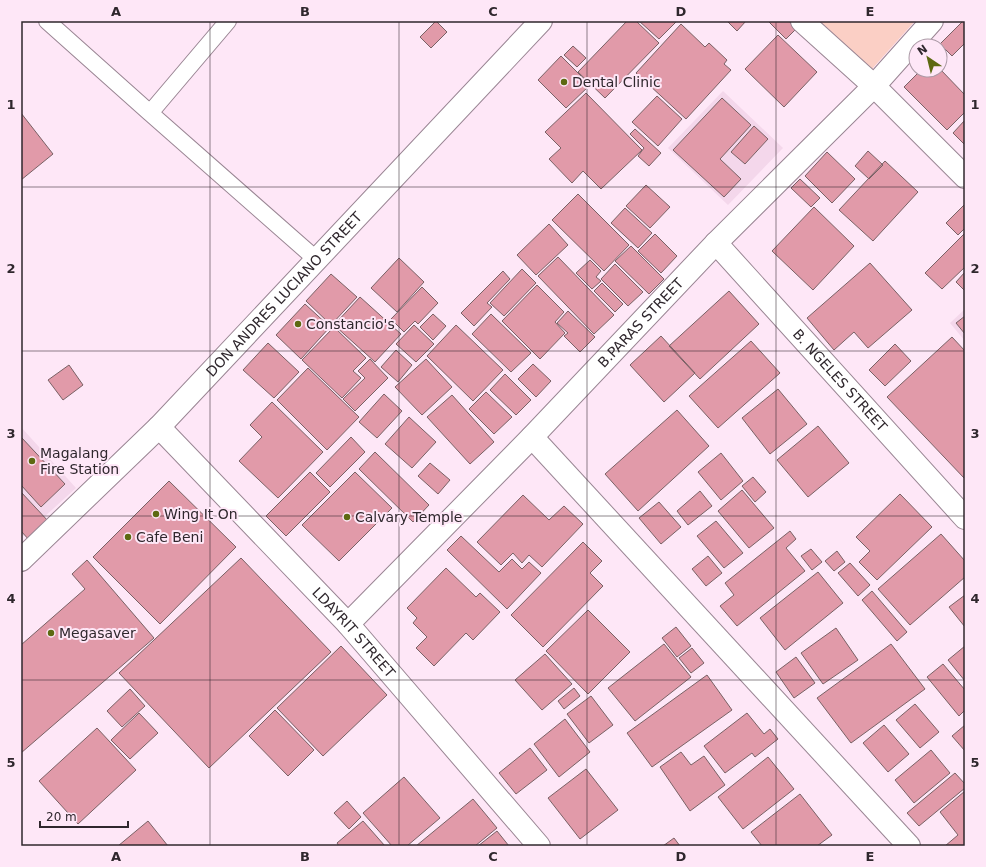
<svg xmlns="http://www.w3.org/2000/svg" width="986" height="867" font-family="'DejaVu Sans',sans-serif">
<rect width="100%" height="100%" fill="#fee7f7"/>
<path fill="#f4d7eb" d="M723,91L783,148L728,205L668,148Z
M965,309V341L950,323Z
M21,427L76,488L21,538Z"/>
<path fill="#fbcfc5" d="M818,21H915L872,69Z"/>
<path fill="#e19aa9" stroke="#796165" d="M436,21L447,32L431,48L420,37Z
M627,21H636L659,43L605,98L578,72Z
M639,21H677L659,39Z
M727,21H746L737,31Z
M768,21H789L796,29L786,39Z
M963,21H965V45L964,44L952,56L940,44Z
M681,24L705,47L709,43L727,60L724,64L731,70L686,119L636,73Z
M778,35L817,72L784,107L745,69Z
M573,46L586,58L577,67L564,55Z
M561,56L590,85L566,108L538,80Z
M940,69L965,95V112L947,130L904,87L921,70Z
M586,93L642,150L601,189L583,171L572,183L549,159L561,148L545,132Z
M657,96L682,119L658,146L632,122Z
M722,98L751,125L720,159L741,179L724,197L673,150Z
M21,113L53,154L21,180Z
M965,120V145L953,133Z
M754,126L768,139L745,164L731,152Z
M635,129L661,153L649,166L638,156L644,148L630,134Z
M868,151L883,165L869,179L855,166Z
M827,152L855,179L832,203L805,176Z
M885,161L918,192L873,241L839,210Z
M800,179L820,198L811,207L791,188Z
M646,185L670,207L650,228L626,206Z
M578,194L629,245L604,271L552,220Z
M965,204V228L958,235L946,223Z
M814,207L854,246L813,290L772,251Z
M625,208L652,233L638,248L611,223Z
M549,224L568,245L536,275L517,255Z
M965,233V267L942,289L925,273Z
M655,234L677,256L661,273L638,251Z
M631,246L664,279L649,294L615,261Z
M558,257L614,315L594,334L538,276Z
M399,258L424,282L397,312L371,288Z
M590,260L601,271L596,277L601,281L592,289L576,273Z
M870,263L912,310L868,348L854,332L834,350L807,318Z
M615,264L643,292L628,306L601,279Z
M522,269L536,283L504,316L490,303Z
M503,271L510,279L487,303L492,307L474,326L461,313Z
M965,272V291L956,282Z
M331,274L357,297L331,325L306,301Z
M602,283L623,304L615,312L594,291Z
M537,285L564,312L555,322L565,333L540,359L502,321Z
M422,287L438,303L418,324L415,321L404,332L391,319Z
M729,291L759,324L700,379L669,346Z
M360,297L401,334L375,362L334,325Z
M305,304L330,327L301,359L276,335Z
M568,311L595,337L580,352L564,336L568,333L557,323Z
M433,314L446,326L433,340L420,327Z
M491,314L531,353L511,372L472,334Z
M965,316V334L956,323Z
M414,325L434,344L416,362L396,344Z
M456,325L503,370L473,401L427,356Z
M334,327L366,358L353,371L361,378L342,398L302,360Z
M661,336L695,373L664,402L630,365Z
M952,337L965,351V479L887,397Z
M751,341L780,373L718,428L689,396Z
M268,343L299,372L274,398L243,370Z
M895,344L911,361L885,386L869,370Z
M396,350L412,365L398,382L381,367Z
M370,359L388,378L355,411L343,399L365,378L358,371Z
M426,359L452,387L422,415L395,387Z
M533,364L551,381L536,397L518,379Z
M69,365L83,385L63,400L48,380Z
M308,368L359,417L327,450L277,400Z
M505,374L531,400L516,415L490,390Z
M778,389L807,424L770,454L742,418Z
M486,392L512,417L494,434L469,409Z
M384,394L402,411L377,438L359,422Z
M452,395L494,442L470,464L427,417Z
M272,402L323,452L278,498L239,461L262,437L250,425Z
M677,410L709,446L638,511L605,474Z
M409,417L436,442L412,468L385,444Z
M818,426L849,463L808,497L777,460Z
M21,437L65,484L41,507L21,485Z
M351,437L365,452L330,487L316,473Z
M375,452L429,505L413,522L359,469Z
M721,453L743,481L721,500L698,472Z
M430,463L450,480L438,494L418,476Z
M310,472L330,492L286,536L266,516Z
M355,472L392,508L339,561L302,525Z
M753,477L766,492L755,502L742,486Z
M169,481L236,547L160,624L93,557Z
M742,490L774,528L749,548L718,511Z
M700,491L712,506L688,525L677,511Z
M21,492L49,522L30,541L21,531Z
M900,494L932,527L877,580L859,562L870,551L856,537Z
M523,495L549,520L564,506L583,524L542,567L529,555L522,563L513,553L501,565L477,542Z
M659,502L681,527L661,544L639,518Z
M716,521L743,553L724,568L697,536Z
M790,531L796,539L786,548L805,571L737,626L720,606L734,595L725,583Z
M941,534L965,561V577L910,625L878,589Z
M461,536L499,572L512,559L522,569L529,562L541,573L507,609L447,550Z
M583,542L602,561L590,573L603,586L543,647L511,615Z
M811,549L822,562L812,570L801,556Z
M837,551L845,562L834,571L825,561Z
M708,556L722,573L706,586L692,569Z
M241,558L331,652L209,768L119,673Z
M87,560L154,638L21,753V645L85,589L72,574Z
M850,563L870,585L858,596L838,573Z
M446,568L476,597L480,593L500,612L473,640L466,633L434,666L416,648L427,637L413,623L417,618L407,608Z
M818,572L843,603L785,650L760,618Z
M872,591L907,632L897,641L862,600Z
M965,595V627L949,607Z
M588,610L630,652L588,694L546,651Z
M676,627L691,646L677,657L662,638Z
M836,628L858,660L823,684L801,653Z
M664,644L691,677L635,721L608,688Z
M891,644L925,689L851,743L817,698Z
M341,646L387,695L323,756L277,708Z
M965,646V681L948,660Z
M692,648L704,663L691,673L679,658Z
M545,654L572,684L542,710L515,680Z
M796,657L815,683L794,698L776,672Z
M943,664L965,690V710L959,716L927,677Z
M707,675L732,710L652,767L627,733Z
M574,688L580,696L564,709L558,701Z
M130,689L145,706L122,727L107,711Z
M591,696L613,725L589,743L567,714Z
M915,704L939,732L920,748L896,720Z
M275,710L314,750L288,776L249,736Z
M139,713L158,733L130,759L111,740Z
M747,713L764,734L770,729L778,739L755,757L752,753L725,773L704,746Z
M565,719L590,752L559,777L534,744Z
M884,725L909,754L888,772L863,743Z
M965,725V751L952,736Z
M97,728L136,770L78,824L39,781Z
M530,748L547,770L516,794L499,773Z
M931,750L950,773L914,803L895,780Z
M681,752L691,765L704,756L725,785L690,811L660,767Z
M768,757L794,789L743,829L718,797Z
M586,769L618,810L580,839L548,798Z
M955,773L965,784V788L919,826L907,813Z
M404,777L440,818L407,846H392L363,813Z
M965,791V846H945L958,835L940,812Z
M800,794L832,835L817,846H762L751,832Z
M473,799L497,828L475,846H416Z
M347,801L361,817L349,829L334,813Z
M148,821L168,846H118Z
M363,821L385,846H339L337,843Z
M497,831L509,846H478Z
M674,838L680,846H663Z"/>
<g fill="none" stroke-linecap="round" stroke-linejoin="round">
<defs>
<path id="service" d="M47,21L150,113L228,21
M150,113L317,260"/>
<g id="minor">
<path d="M802,21L874,86L965,177"/>
<path id="s1" d="M716,243L965,518"/>
<path id="s2" d="M159,427L348,624L539,846"/>
<path d="M532,437L909,846"/>
<path id="s3" d="M348,624L532,437L716,243L874,86L932,21"/>
</g>
<g id="tertiary">
<path id="s4" d="M21,560L159,427L541,21"/>
</g>
</defs>
<use href="#service" stroke="#998593" stroke-width="18"/>
<use href="#minor" stroke="#998593" stroke-width="24"/>
<use href="#tertiary" stroke="#998593" stroke-width="24"/>
<use href="#service" stroke="#fff" stroke-width="16"/>
<use href="#minor" stroke="#fff" stroke-width="22"/>
<use href="#tertiary" stroke="#fff" stroke-width="22"/>
</g>
<path fill="none" stroke="#2f272d" stroke-width="1" stroke-opacity="0.55" d="M210,21V846M399,21V846M587,21V846M776,21V846M21,187H965M21,351H965M21,516H965M21,680H965"/>
<g fill="#5d6911" stroke="#fee7f7" stroke-width="1.5">
<circle cx="564" cy="82" r="4"/>
<circle cx="298" cy="324" r="4"/>
<circle cx="32" cy="461" r="4"/>
<circle cx="156" cy="514" r="4"/>
<circle cx="347" cy="517" r="4"/>
<circle cx="128" cy="537" r="4"/>
<circle cx="51" cy="633" r="4"/>
</g>
<g text-anchor="middle" dominant-baseline="central" stroke-width="4" stroke-linejoin="round" paint-order="stroke">
<g font-size="14" fill="#2f272d" stroke="#fee7f7" text-anchor="start">
<text x="572" y="82">Dental Clinic</text>
<text x="306" y="324">Constancio's</text>
<text x="40" y="453">Magalang<tspan x="40" dy="16">Fire Station</tspan></text>
<text x="164" y="514">Wing It On</text>
<text x="355" y="517">Calvary Temple</text>
<text x="136" y="537">Cafe Beni</text>
<text x="59" y="633">Megasaver</text>
</g>
<g font-size="14" fill="#2f272d" stroke="#fee7f7">
<text stroke="none"><textPath href="#s4" startOffset="374">DON ANDRES LUCIANO STREET</textPath></text>
<text stroke="none"><textPath href="#s3" startOffset="420">B.PARAS STREET</textPath></text>
<text stroke="none"><textPath href="#s1" startOffset="185">B. NGELES STREET</textPath></text>
<text stroke="none"><textPath href="#s2" startOffset="283">LDAYRIT STREET</textPath></text>
</g>
</g>
<rect width="986" height="867" fill="none" stroke="#fee7f7" stroke-width="44"/>
<g transform="translate(928 58) rotate(325)"><circle r="19" fill="#fee7f7" stroke="#ab9aa6"/>
<path d="M0-3L7 15L0 10L-7 15Z" fill="#5d6911"/>
<text y="-6" font-size="11" font-weight="bold" text-anchor="middle" fill="#2f272d">N</text>
</g>
<path d="M40 821v6h88v-6" fill="none" stroke="#2f272d" stroke-width="2"/>
<text x="46" y="821" font-size="12" fill="#2f272d" stroke="#fee7f7" stroke-width="3" paint-order="stroke">20 m</text>
<rect x="22" y="22" width="942" height="823" fill="none" stroke="#2f272d" stroke-width="1.5"/>
<g font-size="13" text-anchor="middle" font-weight="bold" fill="#2f272d">
<text x="116" y="16">A</text>
<text x="305" y="16">B</text>
<text x="493" y="16">C</text>
<text x="681" y="16">D</text>
<text x="870" y="16">E</text>
<text x="11" y="109">1</text>
<text x="975" y="109">1</text>
<text x="11" y="273">2</text>
<text x="975" y="273">2</text>
<text x="11" y="438">3</text>
<text x="975" y="438">3</text>
<text x="11" y="603">4</text>
<text x="975" y="603">4</text>
<text x="11" y="767">5</text>
<text x="975" y="767">5</text>
<text x="116" y="861">A</text>
<text x="305" y="861">B</text>
<text x="493" y="861">C</text>
<text x="681" y="861">D</text>
<text x="870" y="861">E</text>
</g>
</svg>
